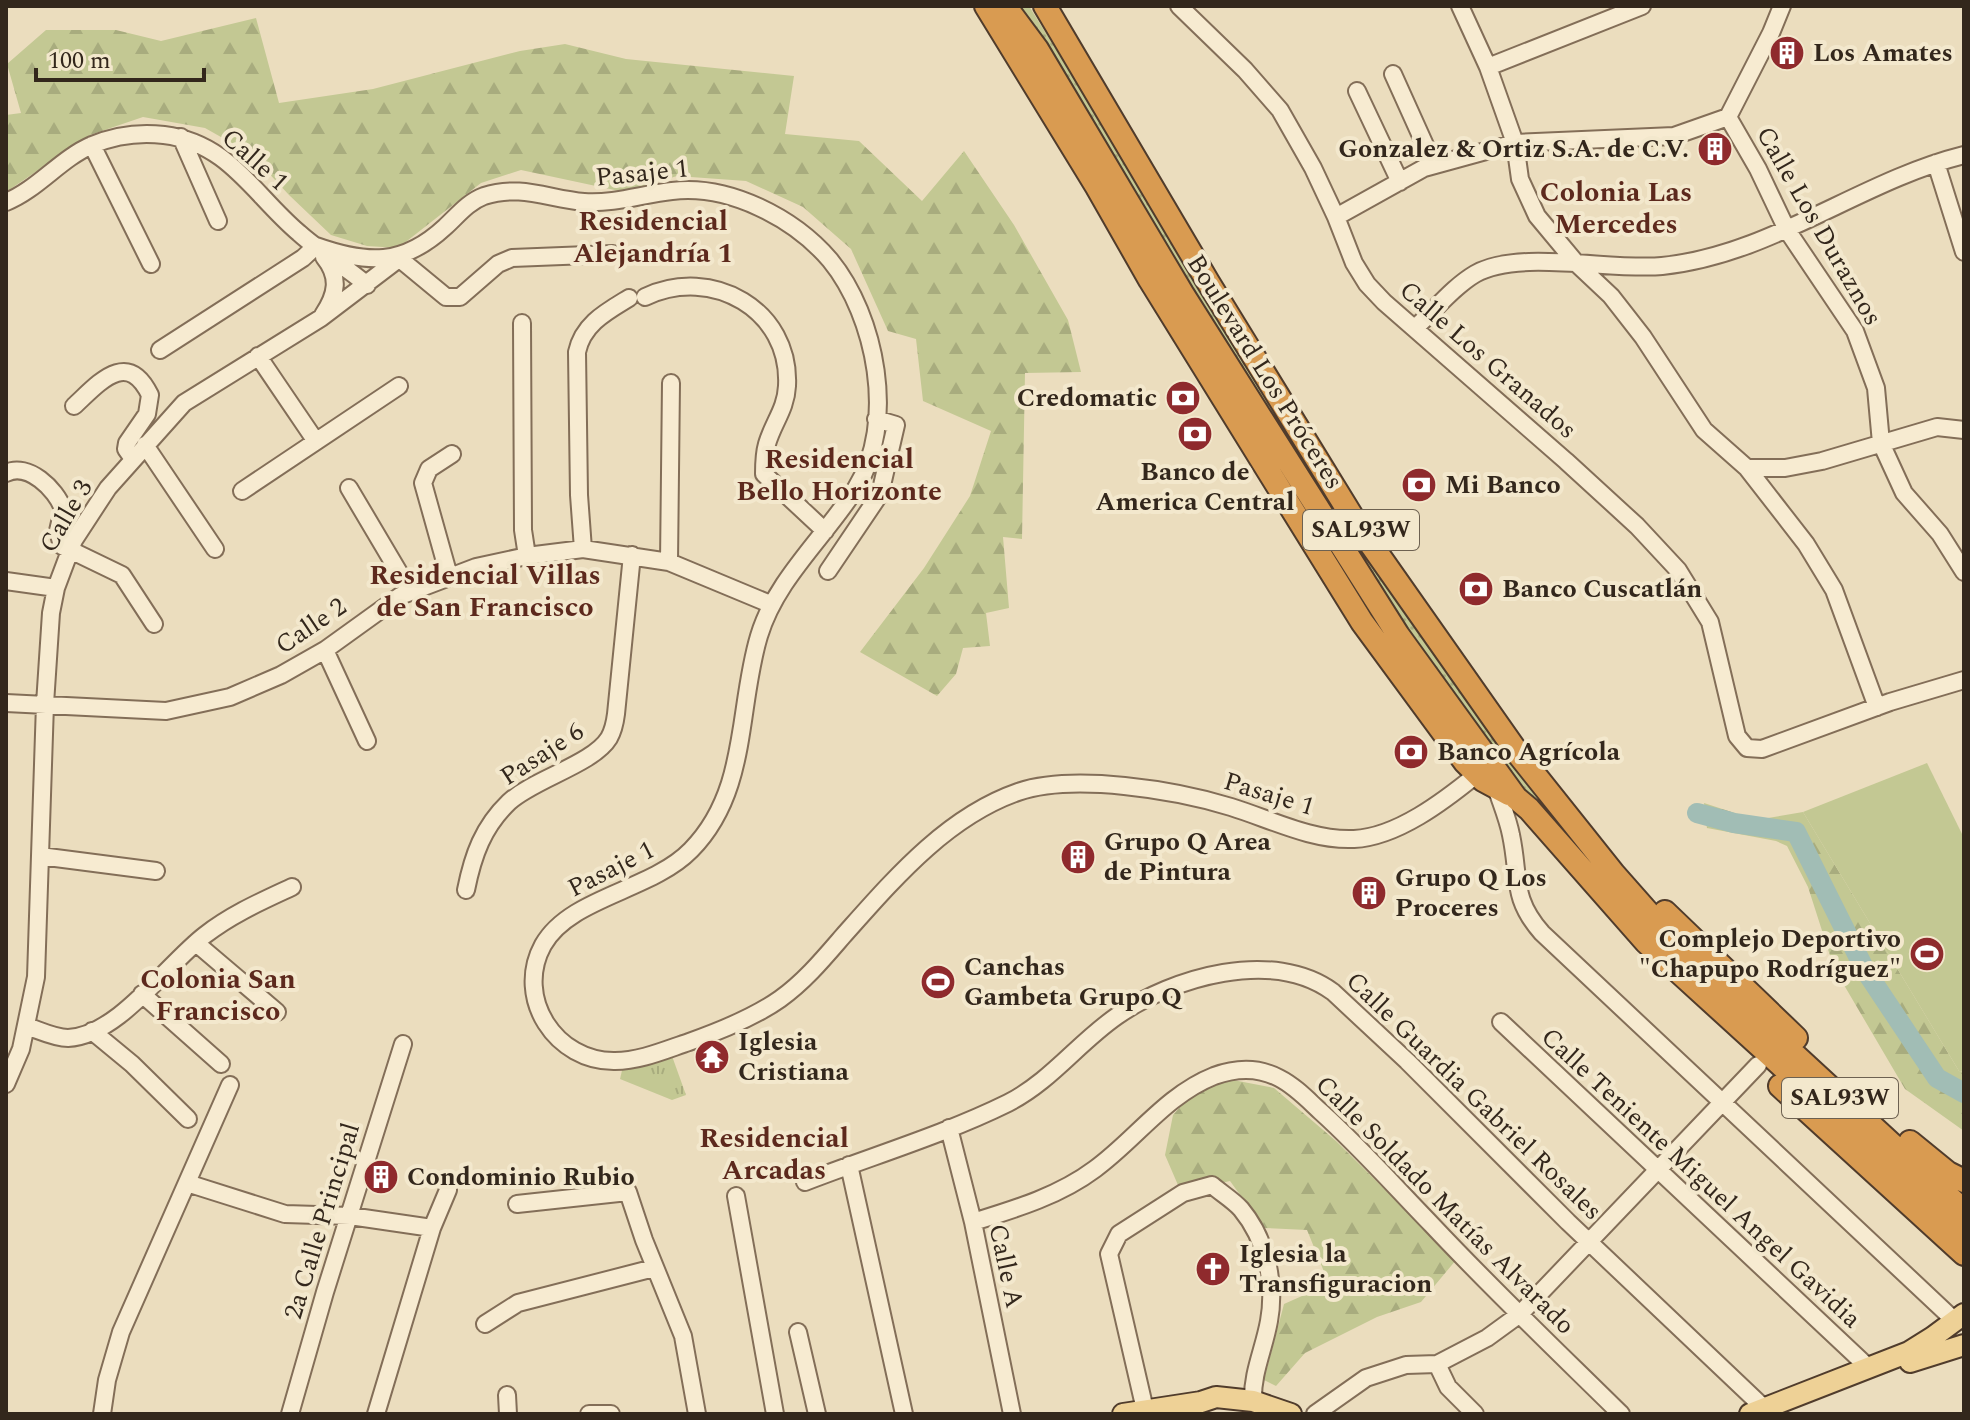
<svg xmlns="http://www.w3.org/2000/svg" width="1970" height="1420" font-family="Spectral,serif">
<defs>
<pattern id="grass-dots" width="8" height="8" patternUnits="userSpaceOnUse" patternTransform="scale(2)"><rect width="8" height="8" fill="#c3c893"/><path d="M2 2h.1M6 6h.1" fill="none" stroke="#a8ac7e" stroke-width="1.8" stroke-linecap="round"/></pattern>
<pattern id="forest-firs" width="22" height="20" patternUnits="userSpaceOnUse" patternTransform="scale(2)"><rect width="22" height="20" fill="#c3c893"/><path d="M5 1l3.5 6h-7zM16 11l3.5 6h-7z" fill="#a8ac7e"/></pattern>
<pattern id="park-tufts" width="24" height="20" patternUnits="userSpaceOnUse" patternTransform="scale(2)"><rect width="24" height="20" fill="#c3c893"/><path d="M3 7l-1-3M5 7V3M7 7l1-3M15 17l-1-3M17 17v-4M19 17l1-3" fill="none" stroke="#a8ac7e"/></pattern>
</defs>
<rect width="100%" height="100%" fill="#ebddbe"/>
<path fill="url(#grass-dots)" d="M1020,6H1029L1320,476L1676,951L1559,831L1483,739L1354,555Z"/>
<path fill="url(#forest-firs)" d="M256,18L279,103L373,89L520,51L565,44L626,59L794,76L785,134L859,141L922,201L964,151L1014,225L1068,320L1081,372L1025,373L1022,539L1003,537L1009,608L986,613L990,646L963,648L956,674L937,696L860,652L924,568L970,496L991,431L923,401L916,339L888,331L851,249L803,207L746,181L677,176L624,192L521,170L481,183L398,248L367,246L331,235L289,195L251,154L205,128L143,117L90,135L6,192V115L21,113L7,64L46,30H116L161,41Z
M1704,803L1756,820L1803,812L1959,1071L1964,1072V1131L1905,1089L1834,968L1808,887L1787,846L1776,841L1707,828Z
M1233,1080L1274,1088L1336,1141L1456,1260L1421,1302L1377,1317L1305,1353L1276,1386L1264,1380L1284,1304L1329,1284L1307,1230L1264,1228L1230,1181L1181,1192L1165,1155L1173,1115L1196,1089Z"/>
<path fill="url(#park-tufts)" d="M672,1056L686,1095L672,1100L620,1079L624,1062Z"/>
<path fill="#c3c893" d="M1927,763L1964,838V1072L1959,1071L1803,812Z"/>
<g fill="none" stroke-linecap="round" stroke-linejoin="round">
<path stroke="#a1bdb5" stroke-width="20" d="M1697,813L1734,823L1796,832L1865,970L1937,1078L1964,1093"/>
<defs>
<path id="minor" d="M1179,6L1245,70L1280,110L1313,168L1336,217L1354,263L1367,284L1384,302L1566,461L1637,526L1678,570L1710,622L1737,736L1747,748L1762,749L1890,702L1964,680
M1460,6L1488,67L1515,143L1520,179L1537,216L1577,264L1611,296L1643,337L1704,430L1747,468L1806,544L1834,590L1877,707
M1488,67L1642,6
M1393,74L1434,165
M1357,91L1400,182
M1728,117L1758,169L1787,230L1855,331L1876,388L1881,443L1904,493L1940,534L1964,572
M181,137L218,221
M92,145L151,264
M1936,163L1964,252
M6,202C38,189 60,159 92,145C116,135 139,132 164,135C229,143 253,194 299,233C320,252 345,266 367,285
M1336,217L1424,168L1515,143L1674,136L1728,117L1771,33L1782,6
M316,246C367,264 403,266 445,227C458,215 468,202 484,196C520,184 549,199 584,202C615,204 643,194 672,191C729,184 794,218 830,260C876,316 897,423 856,488C825,537 776,579 759,636C737,709 749,791 691,850C651,891 570,897 543,945C514,998 556,1062 615,1061C640,1061 665,1050 689,1042C720,1031 753,1018 780,999C805,981 824,958 843,936C893,880 946,817 1018,792C1073,773 1176,790 1231,807C1270,819 1312,841 1354,839C1397,837 1444,801 1476,775
M400,259L446,297H460L498,264L512,258L613,254
M645,297C712,265 791,310 787,386C786,409 773,423 767,444C764,454 764,464 764,474L825,531
M323,315C337,294 340,277 324,257
M522,323L523,530L527,556
M1416,327C1435,310 1453,287 1475,274C1518,249 1611,271 1662,266C1771,255 1860,181 1964,155
M160,350L303,258L316,246
M258,356L315,440
M74,406C98,384 127,348 150,395L147,414L127,443L126,449L133,459
M145,445L215,549
M1747,468H1785L1822,461L1937,427L1964,430
M6,473C28,462 56,489 63,509L58,531L62,546L122,575L154,624
M349,488L410,591
M242,491L399,386
M583,549L579,495L577,352C583,324 606,312 629,298
M669,562L671,383
M828,571L880,494L896,425L876,419
M449,576L423,483L429,469L452,454
M6,581L56,588
M325,650L367,741
M6,703L166,711L230,697L281,675L325,650L400,596L476,567L527,556L583,549L669,562L770,604
M1496,787C1501,803 1508,819 1511,835C1520,877 1511,898 1542,933L1955,1321
M40,856L156,871
M466,890C473,855 483,827 509,802C534,779 593,764 609,738C613,731 615,722 616,714L632,555
M196,943L277,1012
M142,994L221,1064
M1501,1022L1869,1368
M26,1026C39,1030 54,1038 68,1038C118,1036 167,964 205,935C232,914 262,901 292,887
M92,1031L132,1064L188,1119
M6,1084L21,1049L36,977L45,704L51,613L56,588L74,540L108,488L184,403L321,318L404,255
M949,1128L973,1222L1012,1414
M849,1165L904,1414
M805,1182C872,1156 943,1135 1008,1103C1051,1081 1078,1043 1117,1016C1173,977 1273,948 1333,992L1407,1061L1568,1222L1764,1408
M187,1183L285,1214L350,1216L432,1228
M736,1196L775,1414
M517,1204L628,1192L644,1240L683,1336L697,1414
M973,1222C1015,1209 1059,1196 1095,1169C1135,1140 1166,1095 1214,1076C1236,1068 1258,1067 1279,1078C1295,1086 1308,1100 1321,1112C1360,1147 1395,1187 1432,1225C1493,1290 1557,1351 1621,1414
M485,1324L518,1303L654,1268
M798,1332L817,1414
M1437,1364L1448,1387L1475,1414
M507,1395L508,1414
M102,1414L107,1380L121,1332L230,1085
M290,1414L325,1292L403,1044
M376,1414L432,1228L448,1190
M589,1414H611
M1146,1414L1109,1254L1119,1234L1183,1193L1212,1185C1221,1193 1233,1200 1241,1209C1266,1239 1276,1283 1269,1321C1264,1349 1252,1373 1253,1401
M1315,1414L1366,1378L1406,1365L1437,1364L1487,1338L1520,1314L1758,1065"/>
<path id="major" d="M1910,1362L1964,1345
M1123,1414L1201,1402L1216,1397L1253,1401L1291,1414
M1750,1414L1909,1352L1933,1337L1964,1314"/>
<path id="highway" d="M986,6L1097,187L1150,280L1362,622L1465,762L1483,780L1509,794
M1005,6L1037,49L1182,293L1398,635L1516,798L1529,809L1646,942L1964,1232
M1045,6L1208,282L1356,523L1519,755L1614,874L1682,951L1964,1211
M1665,912L1796,1038
M1780,1086L1964,1254
M1910,1142L1948,1173L1964,1181"/>
</defs>
<use href="#minor" stroke="#836e58" stroke-width="20"/>
<use href="#major" stroke="#503c2c" stroke-width="24"/>
<use href="#highway" stroke="#503c2c" stroke-width="26"/>
<use href="#minor" stroke="#f7ebd1" stroke-width="16"/>
<use href="#major" stroke="#eed196" stroke-width="20"/>
<use href="#highway" stroke="#d99b51" stroke-width="22"/>
</g>
<defs>
<symbol id="building-disc" viewBox="-11 -11 22 22"><circle r="9.5" fill="#8f2a2d" stroke="#f3e8cd"/><path d="M-4-6H4V6H1V3H-1V6H-4ZM-2.5-4.3h1.7v1.8h-1.7ZM.8-4.3h1.7v1.8H.8ZM-2.5-1h1.7V.8h-1.7ZM.8-1h1.7V.8H.8Z" fill="#fff"/></symbol>
<symbol id="bank-disc" viewBox="-11 -11 22 22"><circle r="9.5" fill="#8f2a2d" stroke="#f3e8cd"/><path d="M-6-4H6V4H-6ZM0-2.3a2.3 2.3 0 1 0 0 4.6a2.3 2.3 0 1 0 0-4.6Z" fill="#fff"/></symbol>
<symbol id="stadium-disc" viewBox="-11 -11 22 22"><circle r="9.5" fill="#8f2a2d" stroke="#f3e8cd"/><path d="M0-5a6.5 5 0 1 0 0 10a6.5 5 0 1 0 0-10ZM-3.5-1.8h7v3.6h-7Z" fill="#fff"/></symbol>
<symbol id="temple-disc" viewBox="-11 -11 22 22"><circle r="9.5" fill="#8f2a2d" stroke="#f3e8cd"/><path d="M0-6L5-2H3V0L6.5 2.5H4V6H1.5V3h-3V6H-4V2.5H-6.5L-3 0V-2H-5Z" fill="#fff"/></symbol>
<symbol id="church-disc" viewBox="-11 -11 22 22"><circle r="9.5" fill="#8f2a2d" stroke="#f3e8cd"/><path d="M-1.2-6h2.4v3.5h3.3v2.4h-3.3V6h-2.4V-.1h-3.3v-2.4h3.3Z" fill="#fff"/></symbol>
</defs>
<g fill-rule="evenodd">
<use href="#building-disc" x="1767" y="33" width="40" height="40"/>
<use href="#building-disc" x="1695" y="129" width="40" height="40"/>
<use href="#bank-disc" x="1163" y="378" width="40" height="40"/>
<use href="#bank-disc" x="1175" y="414" width="40" height="40"/>
<use href="#bank-disc" x="1399" y="465" width="40" height="40"/>
<use href="#bank-disc" x="1456" y="569" width="40" height="40"/>
<use href="#bank-disc" x="1391" y="732" width="40" height="40"/>
<use href="#building-disc" x="1058" y="837" width="40" height="40"/>
<use href="#building-disc" x="1349" y="873" width="40" height="40"/>
<use href="#stadium-disc" x="1907" y="934" width="40" height="40"/>
<use href="#stadium-disc" x="918" y="962" width="40" height="40"/>
<use href="#temple-disc" x="692" y="1037" width="40" height="40"/>
<use href="#building-disc" x="361" y="1157" width="40" height="40"/>
<use href="#church-disc" x="1193" y="1249" width="40" height="40"/>
</g>
<g text-anchor="middle" dominant-baseline="central" stroke-width="8" stroke-linejoin="round" paint-order="stroke">
<g fill="#f3e8cd" stroke="#6d6151" stroke-width="2">
<rect x="1303" y="510" width="116" height="40" rx="6"/>
<rect x="1782" y="1078" width="116" height="40" rx="6"/>
</g>
<g font-size="24" font-weight="bold" fill="#33271c">
<text x="1361" y="530">SAL93W</text>
<text x="1840" y="1098">SAL93W</text>
</g>
<g font-size="26" font-weight="bold" fill="#33271c" stroke="#f3e8cd" text-anchor="start">
<text x="1813" y="53">Los Amates</text>
<text x="1689" y="149" text-anchor="end">Gonzalez &amp; Ortiz S.A. de C.V.</text>
<text x="1157" y="398" text-anchor="end">Credomatic</text>
<text x="1195" y="472" text-anchor="middle">Banco de<tspan x="1195" dy="30">America Central</tspan></text>
<text x="1445" y="485">Mi Banco</text>
<text x="1502" y="589">Banco Cuscatlán</text>
<text x="1437" y="752">Banco Agrícola</text>
<text x="1104" y="842">Grupo Q Area<tspan x="1104" dy="30">de Pintura</tspan></text>
<text x="1395" y="878">Grupo Q Los<tspan x="1395" dy="30">Proceres</tspan></text>
<text x="1901" y="939" text-anchor="end">Complejo Deportivo<tspan x="1901" dy="30">"Chapupo Rodríguez"</tspan></text>
<text x="964" y="967">Canchas<tspan x="964" dy="30">Gambeta Grupo Q</tspan></text>
<text x="738" y="1042">Iglesia<tspan x="738" dy="30">Cristiana</tspan></text>
<text x="407" y="1177">Condominio Rubio</text>
<text x="1239" y="1254">Iglesia la<tspan x="1239" dy="30">Transfiguracion</tspan></text>
</g>
<g font-size="26" fill="#33271c" stroke="#f3e8cd">
<text transform="translate(255 160) rotate(42)">Calle 1</text>
<text transform="translate(642 173) rotate(-6)">Pasaje 1</text>
<text transform="translate(1819 226) rotate(60)">Calle Los Duraznos</text>
<text transform="translate(1488 360) rotate(41)">Calle Los Granados</text>
<text transform="translate(1265 372) rotate(58)">Boulevard Los Próceres</text>
<text transform="translate(66 516) rotate(-60)">Calle 3</text>
<text transform="translate(311 626) rotate(-34)">Calle 2</text>
<text transform="translate(542 754) rotate(-33)">Pasaje 6</text>
<text transform="translate(1269 794) rotate(17)">Pasaje 1</text>
<text transform="translate(611 869) rotate(-27)">Pasaje 1</text>
<text transform="translate(1474 1096) rotate(44)">Calle Guardia Gabriel Rosales</text>
<text transform="translate(1701 1178) rotate(43)">Calle Teniente Miguel Angel Gavidia</text>
<text transform="translate(1445 1205) rotate(45)">Calle Soldado Matías Alvarado</text>
<text transform="translate(322 1221) rotate(-73)">2a Calle Principal</text>
<text transform="translate(1006 1266) rotate(78)">Calle A</text>
</g>
<g font-size="28" font-weight="bold" fill="#5d291d" stroke="#f3e8cd">
<text x="1616" y="192">Colonia Las<tspan x="1616" dy="32">Mercedes</tspan></text>
<text x="653" y="221">Residencial<tspan x="653" dy="32">Alejandría 1</tspan></text>
<text x="839" y="459">Residencial<tspan x="839" dy="32">Bello Horizonte</tspan></text>
<text x="485" y="575">Residencial Villas<tspan x="485" dy="32">de San Francisco</tspan></text>
<text x="218" y="979">Colonia San<tspan x="218" dy="32">Francisco</tspan></text>
<text x="774" y="1138">Residencial<tspan x="774" dy="32">Arcadas</tspan></text>
</g>
</g>
<rect width="1970" height="1420" fill="none" stroke="#33271c" stroke-width="16"/>
<path d="M36 68v12h168v-12" fill="none" stroke="#33271c" stroke-width="4"/>
<text x="48" y="68" font-size="24" fill="#33271c" stroke="#f3e8cd" stroke-width="6" paint-order="stroke">100 m</text>
</svg>
